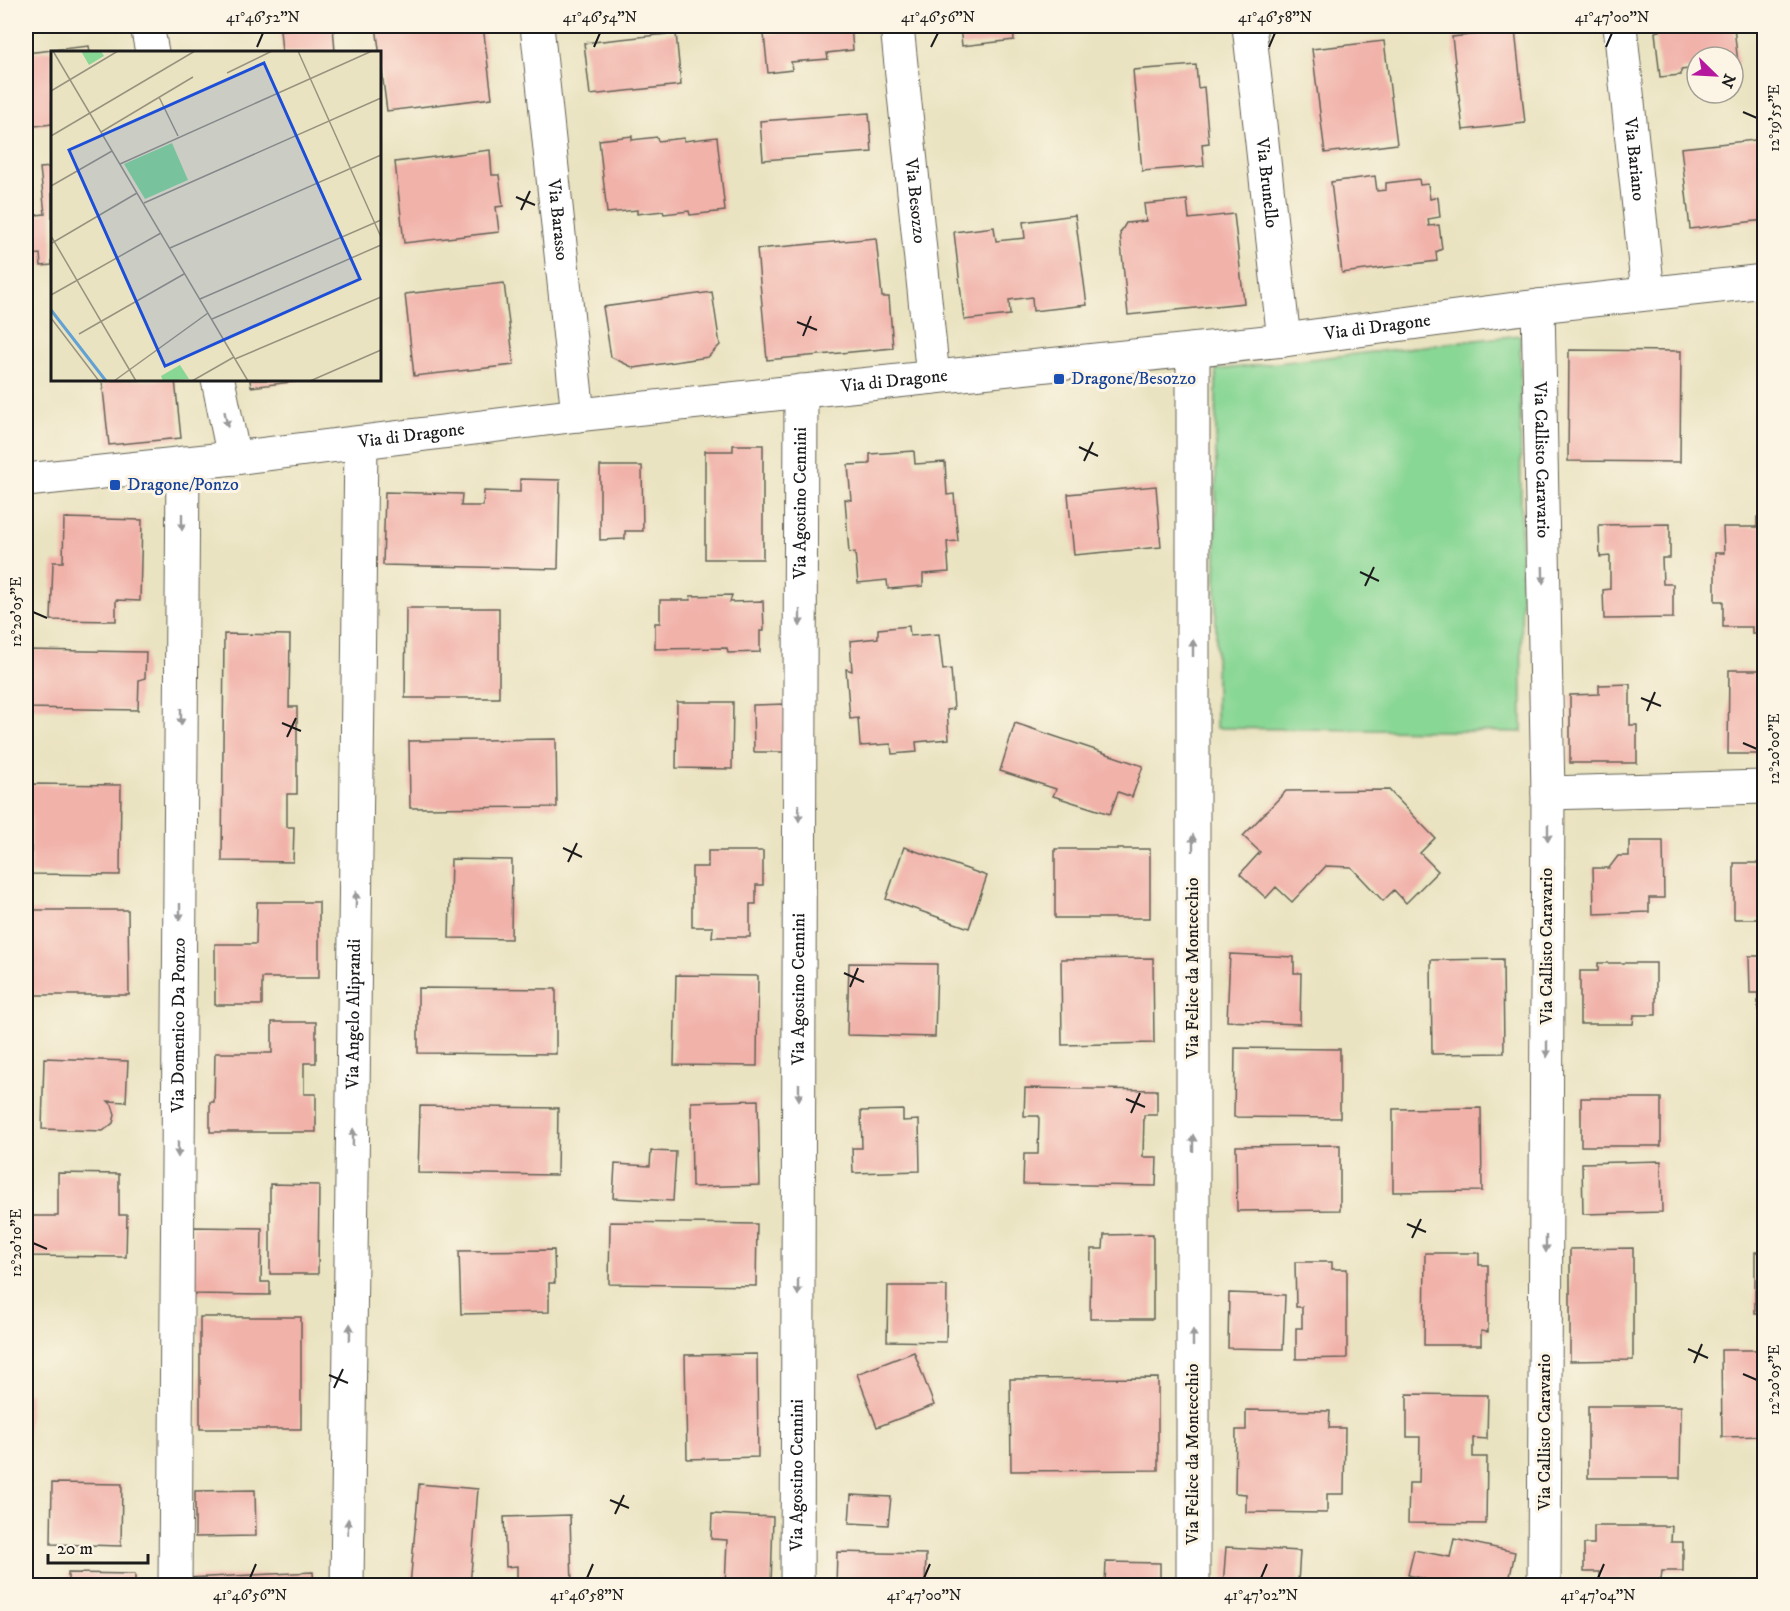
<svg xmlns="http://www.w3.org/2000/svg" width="1790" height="1611" font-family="'IM FELL DW Pica',serif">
<rect width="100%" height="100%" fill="#fcf5e5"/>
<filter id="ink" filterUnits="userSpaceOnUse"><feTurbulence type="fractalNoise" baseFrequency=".0167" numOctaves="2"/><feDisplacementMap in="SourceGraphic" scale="12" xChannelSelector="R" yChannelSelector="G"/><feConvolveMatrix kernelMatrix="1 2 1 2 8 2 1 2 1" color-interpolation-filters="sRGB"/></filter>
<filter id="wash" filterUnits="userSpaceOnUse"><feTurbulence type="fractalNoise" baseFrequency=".008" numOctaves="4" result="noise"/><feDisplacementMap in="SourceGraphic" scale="24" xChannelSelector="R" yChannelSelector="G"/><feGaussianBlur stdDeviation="1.35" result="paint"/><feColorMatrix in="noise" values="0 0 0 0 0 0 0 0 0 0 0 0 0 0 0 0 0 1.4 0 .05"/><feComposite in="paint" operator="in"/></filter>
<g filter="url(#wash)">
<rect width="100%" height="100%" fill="#eae3c1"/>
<path fill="#89d795" stroke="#527a58" stroke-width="1.5" d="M1520,335L1522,732L1216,728V370Z"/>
<g id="blocks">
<path fill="#f1b2aa" d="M333,26L335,52H282L280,30Z
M376,26H483L492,98L387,111Z
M784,26H851L853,50L827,53L828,59L791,62L792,70L768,73L764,34L785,33Z
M960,26H1013L1014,40L962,46Z
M1140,26H1171V27L1140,30Z
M1660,26L1734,27L1738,64H1733V57H1697V68L1681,70V75L1660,77L1655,32L1660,31Z
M1515,30L1525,123L1463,130L1452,37Z
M676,33L681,85L590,95L584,43Z
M1384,41L1397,144L1325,153L1312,49Z
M89,46L90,52H52V124L26,127V53Z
M1196,65L1198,88L1204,87L1209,143L1202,144L1204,166L1142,171L1133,70Z
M869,113L872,152L763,160L760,121Z
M632,136V140L657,137L658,141L684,138V141L717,137L725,211L690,215L689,211L664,214L663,211L637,214V210L607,213L599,140Z
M1764,139V220L1690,229L1681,148Z
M490,150L492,175H499L503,206L496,207L499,232L404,243L395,162Z
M52,167V265L41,266L40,254L30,255L26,216L45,214L40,168Z
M1375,176L1377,191L1386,190V183L1419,179L1420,185L1428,184L1430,199L1438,197L1440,217L1428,219L1429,226L1439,225L1442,249L1436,252L1437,261L1342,273L1331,182Z
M1187,200L1189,219L1234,214L1244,303L1128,315L1120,233L1126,223L1146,221L1144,204Z
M1075,215L1087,305L1033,311L1032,297L1009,300L1010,315L964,320L954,232L994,227L996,241L1025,238L1023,222Z
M876,238L882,297H889L893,348L767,360L757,249Z
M504,283L514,365L414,376L405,294Z
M712,292L720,345L708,357L634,368L611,357L603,307Z
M1569,350L1681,351L1680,462L1568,461Z
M102,380H175L181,438L109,445Z
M250,380H299V381L251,387Z
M733,445H763V559H705V451H733Z
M914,451L915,464L945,462L947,495L954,494L958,541L947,542L949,572L923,574V586L888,589L887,580L858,583L855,552L849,553L845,499L851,500L848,465L870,464V454Z
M600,466H642L643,531H625V539L600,540Z
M520,479L560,480L558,569L383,565L385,492L462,494L461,506H483L484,491L520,492Z
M1156,486L1161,547L1074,555L1068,494Z
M1757,517H1764V634H1752V627H1723V601H1715V553H1724L1723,527H1757Z
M64,518L142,520L140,601L116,600V621L51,620L53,562H63Z
M1670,524V558H1662L1663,584H1673V618L1604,619L1603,590L1610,589V556L1600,557L1599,525Z
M732,595L730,602L763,601L764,631H760V652L728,653L727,648L655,649V623H660V600H691L690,596Z
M406,608H499V698H405Z
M909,626L910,636L939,634L943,670L951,669L954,709L947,710L949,739L916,742L917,752L892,754L891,744L860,746L858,718L850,719L846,669L852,671L850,641L878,638V629Z
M224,634L290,635L289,707H297V794H287V827H294L293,862L222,861Z
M26,650L146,652L145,678L139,680L138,710L26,708Z
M1729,670H1764V754H1728Z
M1630,684V725H1637V763H1570V695L1599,694V685Z
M677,702H733L732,769L676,768Z
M785,704L786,752H754L753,705Z
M1015,723L1143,766L1132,797L1118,792L1110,814L1053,796L1056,789L1000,771Z
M556,739L557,807L410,808L409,741Z
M31,784L121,785L120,875L31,874Z
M1389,790L1435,838L1420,853L1438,871L1406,903L1394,890L1383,901L1351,867L1326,866L1292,902L1276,887L1266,898L1240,874L1260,852L1243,836L1286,791Z
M1629,841H1663L1664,898H1649V912L1594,914L1593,868H1609L1618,856H1629Z
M904,847L987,876L969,928L886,899Z
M1055,849H1150V918H1055Z
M708,851H763V885H756V904H750V937H712L713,927H692V867H708Z
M451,859L512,860L511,939L449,938Z
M1734,863H1764V919H1734Z
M257,902H319V978H262V1005H215V944H256Z
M26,910H128L129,995H26Z
M1230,954L1294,957V973H1301L1300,1024L1227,1021Z
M1749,956H1764V1010H1758V993H1750Z
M1153,958L1154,1043L1062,1045L1061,959Z
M1503,959L1504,1053L1432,1054L1431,960Z
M849,963L937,964L935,1037L847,1035Z
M1598,963H1656V1015H1634L1633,1024H1580V971H1598Z
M676,975L758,976L757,1066L674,1065Z
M418,988L556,989V1054L418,1053Z
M272,1022H316V1063H304V1094H316V1132H210V1102H214L215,1053H272Z
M1235,1048L1340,1049V1118L1234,1117Z
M44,1058L128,1061L126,1102L108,1101L112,1105L115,1115L113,1123L103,1131L42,1129Z
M1025,1088L1157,1090V1115H1144L1143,1157H1157L1156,1186L1023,1184L1024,1154H1038L1039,1116H1024Z
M1581,1098H1661V1146H1581Z
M758,1100L760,1185L692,1187L691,1102Z
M420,1106L558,1108L557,1175L418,1173Z
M1481,1108L1482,1191L1393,1192V1109Z
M903,1110V1121L919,1120L920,1171L853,1173L852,1148H862L861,1111Z
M1760,1126L1764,1128V1164L1760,1161Z
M1340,1145V1210L1237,1211L1236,1146Z
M651,1151L676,1152L673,1201L613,1198L615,1164L650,1166Z
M1661,1161L1662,1212L1583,1214L1582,1163Z
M58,1173L119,1174V1215H127L126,1257L26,1256V1216H58Z
M270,1184L319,1185L318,1274H270Z
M610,1222L757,1224L756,1286L609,1284Z
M193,1227L262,1228L261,1282H270V1295L192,1294Z
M1153,1234V1319H1090L1091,1249H1103L1104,1235Z
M1633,1248V1360L1570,1361V1249Z
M554,1250L555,1283H549V1312L461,1314L459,1251Z
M1755,1252H1764V1314H1755Z
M1425,1253H1479V1265H1488V1332L1481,1331V1345H1424Z
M1295,1262H1332V1269H1347V1358L1296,1359V1328H1302V1307H1296Z
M888,1286H947L946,1342L887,1341Z
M1229,1293L1285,1295L1283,1349L1228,1348Z
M200,1317H301V1429H200Z
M1721,1350H1764V1436L1722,1437Z
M914,1352L934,1405L877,1427L857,1374Z
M757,1354L758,1457L687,1459L685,1355Z
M1158,1378V1470L1011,1471L1010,1379Z
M26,1393H31L27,1436H26Z
M1407,1394L1488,1395L1487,1439L1473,1438V1457H1487L1486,1524L1408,1523L1409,1483H1419L1420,1437H1407Z
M1588,1406H1681L1680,1478H1588Z
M1246,1410L1330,1411L1329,1428H1345L1344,1494H1327V1513L1246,1512V1494L1235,1493L1236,1430H1246Z
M52,1483L122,1484L121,1546L51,1544Z
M419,1484L478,1489L470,1586H410Z
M255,1490L256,1536L195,1537V1491Z
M851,1495L891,1497L888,1525L849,1523Z
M712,1514L773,1517L771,1586H725L727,1540L711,1539Z
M570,1515L572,1586H517V1566L506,1567L504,1517Z
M1594,1526H1672L1671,1542H1683V1571H1662L1661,1580H1600V1572H1584V1544H1594Z
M1454,1539L1515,1552L1508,1586H1451L1408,1575L1414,1550L1450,1557Z
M1226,1547L1300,1551L1298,1583H1303V1586H1223Z
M837,1552L926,1554L925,1586H836Z
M1106,1562L1160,1563V1586H1091V1583H1105Z
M313,1572L314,1586H187V1578Z
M68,1573L135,1574V1586H68Z"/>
</g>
</g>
<g filter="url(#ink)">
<use href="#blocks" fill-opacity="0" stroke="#646256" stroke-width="1.5"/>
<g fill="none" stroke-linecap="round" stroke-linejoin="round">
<defs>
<g id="minor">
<path d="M147,26L152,52"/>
<path id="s1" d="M537,26L578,415"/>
<path id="s2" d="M897,26L933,377"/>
<path id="s3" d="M1249,26L1284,340"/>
<path id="s4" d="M1620,26L1648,293"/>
<path id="s5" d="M1538,306L1548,793L1544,1586"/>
<path d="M1193,350V1586"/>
<path d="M218,380L234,458"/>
<path id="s6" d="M26,480L234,458L578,415L1284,340L1538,306L1764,281"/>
<path d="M1548,793L1764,787"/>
<path id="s7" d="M175,1586L183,463"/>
<path id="s8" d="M347,1586L361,443"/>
<path id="s9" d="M797,1586L801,391"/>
</g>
</defs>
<use href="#minor" stroke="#646256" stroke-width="35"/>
<use href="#minor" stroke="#fff" stroke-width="33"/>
</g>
<defs><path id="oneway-solid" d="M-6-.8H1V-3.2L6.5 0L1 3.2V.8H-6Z" transform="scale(1.5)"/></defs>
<g fill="#999">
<use href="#oneway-solid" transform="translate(226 419) rotate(79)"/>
<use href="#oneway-solid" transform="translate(182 522) rotate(90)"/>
<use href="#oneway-solid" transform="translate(1543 575) rotate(89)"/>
<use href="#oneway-solid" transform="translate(800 618) rotate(90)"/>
<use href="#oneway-solid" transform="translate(1193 648) rotate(-90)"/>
<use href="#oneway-solid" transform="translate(181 717) rotate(90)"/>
<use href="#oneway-solid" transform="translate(799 813) rotate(90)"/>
<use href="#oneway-solid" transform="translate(1548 833) rotate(90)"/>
<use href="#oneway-solid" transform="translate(1193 843) rotate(-90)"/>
<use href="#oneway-solid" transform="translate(356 900) rotate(-89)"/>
<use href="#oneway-solid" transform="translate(180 912) rotate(90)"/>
<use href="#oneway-solid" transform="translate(1547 1049) rotate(90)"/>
<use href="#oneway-solid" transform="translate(799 1092) rotate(90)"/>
<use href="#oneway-solid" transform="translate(353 1137) rotate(-89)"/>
<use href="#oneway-solid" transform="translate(1193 1143) rotate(-90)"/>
<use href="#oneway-solid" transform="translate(178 1149) rotate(90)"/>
<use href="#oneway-solid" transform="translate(1546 1244) rotate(90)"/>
<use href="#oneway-solid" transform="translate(798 1287) rotate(90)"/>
<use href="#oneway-solid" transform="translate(350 1332) rotate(-89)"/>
<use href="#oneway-solid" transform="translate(1193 1338) rotate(-90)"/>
<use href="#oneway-solid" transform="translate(348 1527) rotate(-89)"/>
</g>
</g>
<path fill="none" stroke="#1c1c1c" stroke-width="2" d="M257,47L263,33M594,47L600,33M931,47L938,33M1269,47L1275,33M1606,47L1612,33M1743,112L1757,118M516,197L535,205M521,210L530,191M797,322L817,330M803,336L811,316M1079,447L1098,456M1084,461L1093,442M1360,572L1379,581M1365,586L1374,567M33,612L47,618M1641,698L1661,706M1647,711L1655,692M282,723L301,731M287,737L296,718M1743,743L1757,749M563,848L582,857M568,862L577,843M844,973L864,982M850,987L858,968M1126,1099L1145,1107M1131,1113L1140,1093M1407,1224L1426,1232M1412,1238L1421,1219M33,1243L47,1249M1688,1349L1708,1358M1694,1363L1702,1344M1743,1374L1757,1380M329,1375L348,1383M334,1388L343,1369M610,1500L629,1508M615,1514L624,1495M250,1578L256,1564M587,1578L593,1564M924,1578L930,1564M1261,1578L1267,1564M1598,1578L1604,1564"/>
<g fill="#1a4fb4" stroke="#fcf5e5" stroke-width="2">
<rect x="1053" y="373" width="12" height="12" rx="3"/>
<rect x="109" y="479" width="12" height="12" rx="3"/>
</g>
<g text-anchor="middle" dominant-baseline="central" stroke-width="6" stroke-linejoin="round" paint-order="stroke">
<g font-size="18" fill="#1c1c1c" stroke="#fcf5e5">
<text stroke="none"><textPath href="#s4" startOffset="134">Via Bariano</textPath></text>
<text stroke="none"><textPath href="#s3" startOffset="158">Via Brunello</textPath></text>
<text stroke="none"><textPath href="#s2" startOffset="176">Via Besozzo</textPath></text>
<text stroke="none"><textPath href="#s1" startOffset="195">Via Barasso</textPath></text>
<text stroke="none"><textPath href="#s6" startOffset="1360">Via di Dragone</textPath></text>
<text stroke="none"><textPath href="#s6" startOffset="874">Via di Dragone</textPath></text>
<text stroke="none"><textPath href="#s6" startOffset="388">Via di Dragone</textPath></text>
<text stroke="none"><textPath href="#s5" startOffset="154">Via Callisto Caravario</textPath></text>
<text stroke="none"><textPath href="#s9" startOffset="1083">Via Agostino Cennini</textPath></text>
<text transform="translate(1547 946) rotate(-90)">Via Callisto Caravario</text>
<text transform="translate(1193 968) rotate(-90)">Via Felice da Montecchio</text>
<text stroke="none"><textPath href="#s9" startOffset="597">Via Agostino Cennini</textPath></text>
<text stroke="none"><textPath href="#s8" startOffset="572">Via Angelo Aliprandi</textPath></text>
<text stroke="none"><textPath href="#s7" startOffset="561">Via Domenico Da Ponzo</textPath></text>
<text transform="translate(1545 1432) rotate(-90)">Via Callisto Caravario</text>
<text transform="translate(1193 1454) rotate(-90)">Via Felice da Montecchio</text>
<text stroke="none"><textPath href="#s9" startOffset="111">Via Agostino Cennini</textPath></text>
</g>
<g font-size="18" fill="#164399" stroke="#fcf5e5" text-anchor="start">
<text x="1071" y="379">Dragone/Besozzo</text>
<text x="127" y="485">Dragone/Ponzo</text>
</g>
</g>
<g transform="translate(51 51)">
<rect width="330" height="330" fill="#eae3c1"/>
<path d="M30,0H50L53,5L38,14ZM121,92L137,129L94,148L73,113ZM129,314L138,328L112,330L110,325Z" fill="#89d795"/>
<path fill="none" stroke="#61a1d4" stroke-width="3" d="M0,259L55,330"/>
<path fill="none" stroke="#98937f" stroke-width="1.5" d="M2,0L197,330M247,0L330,186M176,22L221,0M0,40L67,0M108,46L127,85M50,81L142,26M0,85L144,0M69,113L321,0M0,135L61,100M93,152L330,47M0,185L85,330M1,192L86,142M119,197L330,104M0,244L110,182M149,248L330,169M0,267L48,330M161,268L330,194M28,283L133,223M184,308L330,246M63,330L157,262M141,330L183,306M259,330L330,299"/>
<path fill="#1d4ed8" fill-opacity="0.15" stroke="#1d4ed8" stroke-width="3" d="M213,12L309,228L114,315L18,99Z"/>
<rect width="330" height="330" fill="none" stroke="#1c1c1c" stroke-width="3"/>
</g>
<rect width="1790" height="1611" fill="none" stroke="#fcf5e5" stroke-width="66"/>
<g transform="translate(1715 75) rotate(114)"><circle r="28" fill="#fcf5e5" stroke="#a29e95" stroke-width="1.5"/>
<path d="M0-4.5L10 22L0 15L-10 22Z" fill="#b5179e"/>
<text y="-9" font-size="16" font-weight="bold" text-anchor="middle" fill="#1c1c1c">N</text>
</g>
<path d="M48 1554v9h100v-9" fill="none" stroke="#1c1c1c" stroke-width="3"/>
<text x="57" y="1554" font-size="18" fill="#1c1c1c" stroke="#fcf5e5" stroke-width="4.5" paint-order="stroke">20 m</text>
<rect x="33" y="33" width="1724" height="1545" fill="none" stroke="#1c1c1c" stroke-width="2"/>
<g font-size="15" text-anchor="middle" fill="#1c1c1c">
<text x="263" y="22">41°46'52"N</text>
<text x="600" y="22">41°46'54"N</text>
<text x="938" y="22">41°46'56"N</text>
<text x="1275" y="22">41°46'58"N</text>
<text x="1612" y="22">41°47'00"N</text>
<text transform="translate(1774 118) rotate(-90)" y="5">12°19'55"E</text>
<text transform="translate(16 612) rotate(-90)" y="5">12°20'05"E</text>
<text transform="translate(1774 749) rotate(-90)" y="5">12°20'00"E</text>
<text transform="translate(16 1243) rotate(-90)" y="5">12°20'10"E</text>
<text transform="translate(1774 1380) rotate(-90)" y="5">12°20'05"E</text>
<text x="250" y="1600">41°46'56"N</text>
<text x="587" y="1600">41°46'58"N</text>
<text x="924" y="1600">41°47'00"N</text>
<text x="1261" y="1600">41°47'02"N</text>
<text x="1598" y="1600">41°47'04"N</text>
</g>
</svg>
